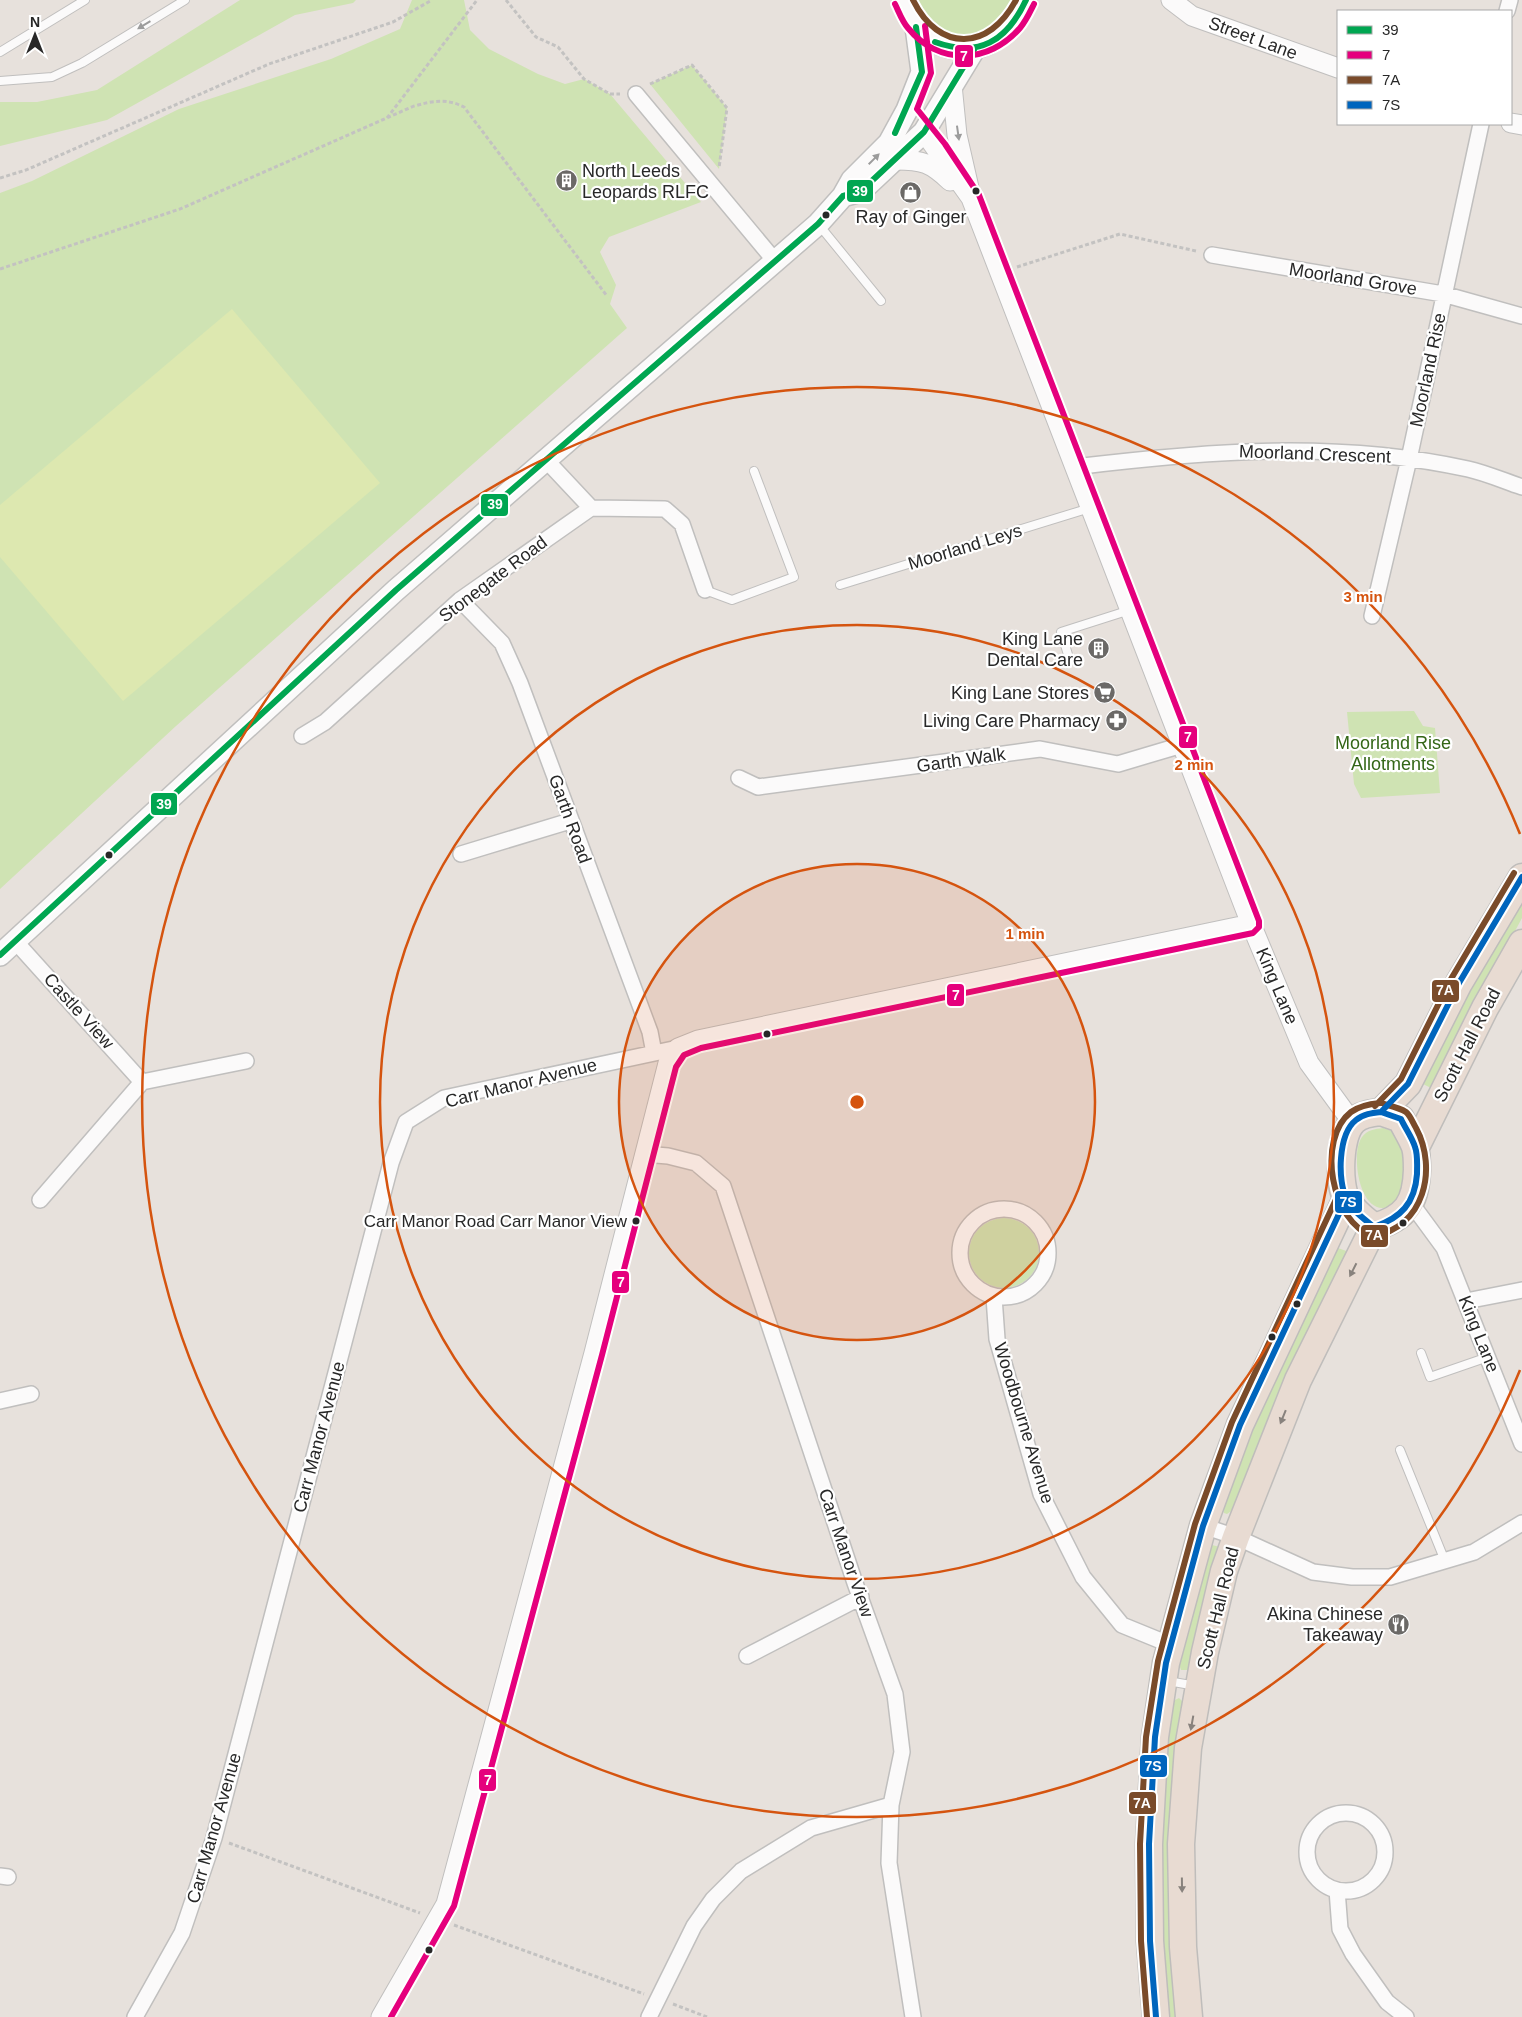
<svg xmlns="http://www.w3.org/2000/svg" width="1522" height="2017" font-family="Arial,sans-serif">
<rect width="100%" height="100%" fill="#e7e1dc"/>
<path fill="#cfe3b3" d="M240,0H356L353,3L295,15L107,120L0,146V102H37L97,90Z
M412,0H464L470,30L489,49L538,74L565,84L584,79L610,94L701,202L609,237L600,252L616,285L610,304L627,328L176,726L0,889V193L32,181L179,109L331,59L400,29Z
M918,0H1011C1000,47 929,46 918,0Z
M692,65L727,108L719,169L650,84Z
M1414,711L1423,726L1435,728L1440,793L1361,798L1354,784L1347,712Z
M1522,896V918L1431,1088L1421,1083Z
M1383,1128L1392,1131L1405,1143L1406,1192C1402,1196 1399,1201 1394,1204C1361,1225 1349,1155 1362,1137C1367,1130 1375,1129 1383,1128Z
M969 1253a35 35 0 1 1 70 0a35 35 0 1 1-70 0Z
M1338,1248L1349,1252L1270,1416L1233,1510L1227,1514L1224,1513L1223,1507L1260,1412Z
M1212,1545L1220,1547L1190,1667L1188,1670H1181L1179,1664L1209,1548Z
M1179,1698L1183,1702L1169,1861V1931L1175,2017H1165L1158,1861L1167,1738L1173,1701Z"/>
<path fill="#dde8b0" d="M232,309L380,483L123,701L0,557V505Z"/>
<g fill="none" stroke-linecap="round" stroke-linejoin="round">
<defs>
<path id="service" d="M0,52L85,0
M0,81L52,77L82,63L185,0
M819,225L881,301
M840,585L1090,508
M705,590L732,600L794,577L754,471
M1070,661L1061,632L1130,610
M1421,1353L1430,1377L1488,1357
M1400,1450L1445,1561
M1168,1681L1196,1686"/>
<path id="minor" d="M1507,11L1510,0
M636,94L775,261
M1212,255L1443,294L1522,316
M1074,467C1207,451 1336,440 1468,469C1486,473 1504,481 1522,487
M591,508L665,509L682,524L705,590
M460,600L502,643L520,683L650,1032L654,1053
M1372,616L1409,459L1481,124
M302,736L325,722L460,600L591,508L546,460
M739,778L758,787L1040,749L1118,764L1182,745
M461,854L570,821
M15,941L142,1082
M644,1154L668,1156L696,1163L723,1186L855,1583L895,1694L902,1752L891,1805L889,1863L913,2017
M40,1200L142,1082L246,1061
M1411,1203L1444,1248L1522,1444
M960 1253a44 44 0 1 1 88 0a44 44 0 1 1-88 0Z
M994,1297L997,1339L1041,1494L1083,1577L1122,1625L1171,1645
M1466,1301L1522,1290
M0,1401L31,1394
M1203,1526L1236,1537L1313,1572L1352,1577H1390L1474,1552L1522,1523
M747,1656L861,1597
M1307 1852a39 39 0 1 1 78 0a39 39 0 1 1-78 0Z
M0,1876L8,1877
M1337,1890L1340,1929L1353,1954L1387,2002L1406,2017
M135,2017L182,1933L214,1838L391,1163L406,1122L444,1098L678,1048
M649,2017L694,1926L713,1899L741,1871L811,1828L891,1805"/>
<path id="tertiary" d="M1171,0L1192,16L1338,68
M952,85L957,135L970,192
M1511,123L1522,125
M924,132L971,198L1251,924L1309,1063L1352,1122
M896,160C923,160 931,163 950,181
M381,2017L446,1904L594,1353L668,1063L678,1048L698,1040L1251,924"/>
<path id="secondary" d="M903,0C925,66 1002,64 1026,0
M843,196L861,191L924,132L975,48
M0,955L396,590L818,224L843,196L852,180L889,143L907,110L922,72L916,27"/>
<path id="trunk" d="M1381,1112L1401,1119C1405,1128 1412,1138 1415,1147C1417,1154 1417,1163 1417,1170C1416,1203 1406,1218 1374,1227C1364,1219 1353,1211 1347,1200C1338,1185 1339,1135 1353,1122C1360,1114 1372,1113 1381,1112Z
M1381,1112L1408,1084L1459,983L1522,877
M1416,1147L1485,1008L1522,943
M1156,2017L1150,1941L1149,1844L1155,1737L1166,1663L1203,1526L1240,1425L1346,1199
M1189,2017L1183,1947L1181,1844L1188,1748L1205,1652L1224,1571L1236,1537L1298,1380L1374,1227"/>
</defs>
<use href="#service" stroke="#c0bfbe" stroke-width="10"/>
<use href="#minor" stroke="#c0bfbe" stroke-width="18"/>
<use href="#tertiary" stroke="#c0bfbe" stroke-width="21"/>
<use href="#secondary" stroke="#c0bfbe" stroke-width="24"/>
<use href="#trunk" stroke="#bfbdbb" stroke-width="29"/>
<path stroke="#c3c2c1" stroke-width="3" stroke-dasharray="4 2.5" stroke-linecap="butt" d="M506,0L536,37L558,47L584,79L610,94H620
M650,84L692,65L727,108L719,168
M387,118L477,0
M0,178L26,170L269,64L393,22L432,0
M1017,267L1120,234L1196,251
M0,269L180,209L414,106C433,101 446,98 464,107L607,296
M229,1843L420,1913
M454,1925L644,1994
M673,2004L707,2017"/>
<use href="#service" stroke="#fbfafa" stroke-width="8"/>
<use href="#minor" stroke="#fbfafa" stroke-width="15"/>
<use href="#tertiary" stroke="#fbfafa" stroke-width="19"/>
<use href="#secondary" stroke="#fbfafa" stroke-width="21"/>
<use href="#trunk" stroke="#e8dbd2" stroke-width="26"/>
<defs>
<path id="bus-1" d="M935,42C979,58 1007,41 1026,0
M895,133L922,72L916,27
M0,955L396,590L818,224L843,196L861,191L924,132L975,48"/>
<path id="bus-2" d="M895,4C899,12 902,21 908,28C939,66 989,64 1020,28C1026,21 1030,12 1034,4
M391,2017L454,1906L602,1355L676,1067L684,1055L701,1048L1253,933L1259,927V921L979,195L945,144L917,109L931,73L925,26"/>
<path id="bus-3" d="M913,0C939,53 989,51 1016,0
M1380,1103C1370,1104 1359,1106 1351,1112C1316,1139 1331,1223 1373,1236C1424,1228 1438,1169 1416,1128C1413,1123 1410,1115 1406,1112C1400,1108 1391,1106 1384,1104
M1375,1106L1401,1079L1451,979L1514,873
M1147,2017L1141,1941L1140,1844L1146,1737L1158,1661L1195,1524L1232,1422L1338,1195"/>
<path id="bus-4" d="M1381,1112L1401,1119C1405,1128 1412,1137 1415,1147C1418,1155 1417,1165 1417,1174C1415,1203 1401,1218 1374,1227C1364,1219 1353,1211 1347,1200C1337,1181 1338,1134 1356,1120C1363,1114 1372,1113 1381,1112Z
M1381,1112L1408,1084L1459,983L1522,877
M1156,2017L1150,1941L1149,1844L1155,1737L1166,1663L1203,1526L1240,1425L1346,1199"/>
</defs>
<use href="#bus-1" stroke="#fff" stroke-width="10"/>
<use href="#bus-2" stroke="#fff" stroke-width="10"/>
<use href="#bus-3" stroke="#fff" stroke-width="10"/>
<use href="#bus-4" stroke="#fff" stroke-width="10"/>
<use href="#bus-1" stroke="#00a651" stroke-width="6"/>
<use href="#bus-2" stroke="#e5007d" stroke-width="6"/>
<use href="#bus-3" stroke="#7a4b2a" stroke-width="6"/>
<use href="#bus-4" stroke="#0065bd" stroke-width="6"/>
</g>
<defs><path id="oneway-solid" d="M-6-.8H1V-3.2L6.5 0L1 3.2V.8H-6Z" transform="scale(1.25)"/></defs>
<g fill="#9c9c9c">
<use href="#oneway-solid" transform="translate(144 25) rotate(149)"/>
<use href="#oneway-solid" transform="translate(958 133) rotate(82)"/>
<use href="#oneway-solid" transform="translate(874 159) rotate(-45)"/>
</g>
<g fill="#88827d">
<use href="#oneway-solid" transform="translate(1353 1270) rotate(117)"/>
<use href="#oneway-solid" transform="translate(1283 1417) rotate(112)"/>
<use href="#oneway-solid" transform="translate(1192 1723) rotate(100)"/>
<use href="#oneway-solid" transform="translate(1182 1885) rotate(89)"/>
</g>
<circle cx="857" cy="1102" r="238" fill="#d5540f" fill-opacity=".12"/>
<g fill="none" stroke="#d5540f" stroke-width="2.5">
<circle cx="857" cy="1102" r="238"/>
<circle cx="857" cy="1102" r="477"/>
<path d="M1520 1370A715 715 0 1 1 1520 834"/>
</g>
<defs>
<symbol id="building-disc" viewBox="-11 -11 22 22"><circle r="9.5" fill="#6b6967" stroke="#fff"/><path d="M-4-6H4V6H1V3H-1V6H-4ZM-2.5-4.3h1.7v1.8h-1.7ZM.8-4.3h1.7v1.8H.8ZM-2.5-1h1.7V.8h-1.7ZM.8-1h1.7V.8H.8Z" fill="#fff"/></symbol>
<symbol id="shop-disc" viewBox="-11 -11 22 22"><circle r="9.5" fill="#6b6967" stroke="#fff"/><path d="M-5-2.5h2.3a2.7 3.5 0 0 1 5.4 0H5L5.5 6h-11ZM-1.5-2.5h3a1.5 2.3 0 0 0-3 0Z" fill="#fff"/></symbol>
<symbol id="supermarket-disc" viewBox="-11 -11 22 22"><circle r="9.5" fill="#6b6967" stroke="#fff"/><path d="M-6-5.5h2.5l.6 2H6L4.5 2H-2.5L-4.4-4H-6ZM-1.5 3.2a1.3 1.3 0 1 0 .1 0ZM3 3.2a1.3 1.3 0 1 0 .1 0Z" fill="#fff"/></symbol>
<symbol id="pharmacy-disc" viewBox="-11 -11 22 22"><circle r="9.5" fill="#6b6967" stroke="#fff"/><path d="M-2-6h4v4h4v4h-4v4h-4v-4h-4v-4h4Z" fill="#fff"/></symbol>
<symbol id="restaurant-disc" viewBox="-11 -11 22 22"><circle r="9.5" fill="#6b6967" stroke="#fff"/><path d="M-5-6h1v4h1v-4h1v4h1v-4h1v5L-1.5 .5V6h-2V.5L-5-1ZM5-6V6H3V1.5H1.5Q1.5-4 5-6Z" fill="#fff"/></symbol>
</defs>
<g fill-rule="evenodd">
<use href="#building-disc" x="554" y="168" width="25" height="25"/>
<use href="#shop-disc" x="898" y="180" width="25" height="25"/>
<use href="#building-disc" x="1086" y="636" width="25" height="25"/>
<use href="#supermarket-disc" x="1092" y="680" width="25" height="25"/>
<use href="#pharmacy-disc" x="1104" y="708" width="25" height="25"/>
<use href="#restaurant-disc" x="1386" y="1612" width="25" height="25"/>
</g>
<g fill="#282828" stroke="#fff" stroke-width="2">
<circle cx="976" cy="191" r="4.5"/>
<circle cx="826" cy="215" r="4.5"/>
<circle cx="109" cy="855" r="4.5"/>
<circle cx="767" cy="1034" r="4.5"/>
<circle cx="636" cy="1221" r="4.5"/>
<circle cx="1403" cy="1223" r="4.5"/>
<circle cx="1297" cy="1304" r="4.5"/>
<circle cx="1272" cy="1337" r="4.5"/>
<circle cx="429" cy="1950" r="4.5"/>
</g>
<g text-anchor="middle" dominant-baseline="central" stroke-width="4.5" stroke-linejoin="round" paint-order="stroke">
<g font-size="17" fill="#282828" stroke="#fff" text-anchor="end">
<text x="627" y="1221">Carr Manor Road Carr Manor View</text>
</g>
<g font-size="18" fill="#282828" stroke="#fff">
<text transform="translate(1253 38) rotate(20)">Street Lane</text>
<text transform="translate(1353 279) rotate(9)">Moorland Grove</text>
<text transform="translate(1428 370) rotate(-78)">Moorland Rise</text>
<text transform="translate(1315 454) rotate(2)">Moorland Crescent</text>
<text transform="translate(965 547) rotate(-17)">Moorland Leys</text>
<text transform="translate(493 579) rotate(-37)">Stonegate Road</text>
<text transform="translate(961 760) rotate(-8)">Garth Walk</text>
<text transform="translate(570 819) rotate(70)">Garth Road</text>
<text transform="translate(1277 986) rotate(67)">King Lane</text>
<text transform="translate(79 1011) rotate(48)">Castle View</text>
<text transform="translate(1467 1045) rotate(-63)">Scott Hall Road</text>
<text transform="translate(521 1083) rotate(-14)">Carr Manor Avenue</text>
<text transform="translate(1479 1334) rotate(68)">King Lane</text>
<text transform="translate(1024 1423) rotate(73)">Woodbourne Avenue</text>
<text transform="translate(319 1437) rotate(-75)">Carr Manor Avenue</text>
<text transform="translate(846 1553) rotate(71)">Carr Manor View</text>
<text transform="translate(1218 1608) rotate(-76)">Scott Hall Road</text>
<text transform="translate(214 1828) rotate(-74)">Carr Manor Avenue</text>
</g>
<g font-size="18" fill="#282828" stroke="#fff" text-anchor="end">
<text x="582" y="171" text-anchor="start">North Leeds<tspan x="582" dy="21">Leopards RLFC</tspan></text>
<text x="911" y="217" text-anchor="middle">Ray of Ginger</text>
<text x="1083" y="639">King Lane<tspan x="1083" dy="21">Dental Care</tspan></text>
<text x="1089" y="693">King Lane Stores</text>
<text x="1100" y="721">Living Care Pharmacy</text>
<text x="1383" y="1614">Akina Chinese<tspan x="1383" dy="21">Takeaway</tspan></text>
</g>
<g font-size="18" fill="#336616" stroke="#fff">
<text x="1393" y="743">Moorland Rise<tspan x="1393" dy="21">Allotments</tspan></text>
</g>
</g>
<circle cx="857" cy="1102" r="8" fill="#d5540f" stroke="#fff" stroke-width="2.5"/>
<g font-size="15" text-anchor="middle" font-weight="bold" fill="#d5540f" stroke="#fff" stroke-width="4.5" stroke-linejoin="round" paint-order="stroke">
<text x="1363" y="602">3 min</text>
<text x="1194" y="770">2 min</text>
<text x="1025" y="939">1 min</text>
</g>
<g stroke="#fff" stroke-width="2">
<rect x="954" y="44" width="20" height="24" rx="5" fill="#e5007d"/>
<rect x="846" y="179" width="28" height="24" rx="5" fill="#00a651"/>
<rect x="480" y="493" width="29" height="24" rx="5" fill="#00a651"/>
<rect x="1178" y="725" width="20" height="24" rx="5" fill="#e5007d"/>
<rect x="150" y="792" width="28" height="24" rx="5" fill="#00a651"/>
<rect x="1431" y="979" width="29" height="24" rx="5" fill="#7a4b2a"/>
<rect x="946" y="983" width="19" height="24" rx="5" fill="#e5007d"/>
<rect x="1334" y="1190" width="29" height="24" rx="5" fill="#0065bd"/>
<rect x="1360" y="1224" width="29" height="24" rx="5" fill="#7a4b2a"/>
<rect x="611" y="1270" width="19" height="24" rx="5" fill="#e5007d"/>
<rect x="1139" y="1754" width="29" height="24" rx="5" fill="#0065bd"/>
<rect x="478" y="1768" width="19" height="24" rx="5" fill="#e5007d"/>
<rect x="1128" y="1791" width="29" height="24" rx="5" fill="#7a4b2a"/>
</g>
<g font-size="14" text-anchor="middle" font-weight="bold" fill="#fff">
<text x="964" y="61">7</text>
<text x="860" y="196">39</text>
<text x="495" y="509">39</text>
<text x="1188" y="742">7</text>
<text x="164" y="809">39</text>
<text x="1445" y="995">7A</text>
<text x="956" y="1000">7</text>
<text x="1348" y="1207">7S</text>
<text x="1374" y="1240">7A</text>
<text x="621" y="1287">7</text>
<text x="1153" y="1771">7S</text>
<text x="488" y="1785">7</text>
<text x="1142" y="1808">7A</text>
</g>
<rect x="1337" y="10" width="175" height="115" fill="#ffffff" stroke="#a9a9a9"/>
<rect x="1347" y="26" width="25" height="8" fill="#00a651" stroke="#a9a9a9"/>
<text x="1382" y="35" font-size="15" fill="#282828">39</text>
<rect x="1347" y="51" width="25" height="8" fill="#e5007d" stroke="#a9a9a9"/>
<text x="1382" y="60" font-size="15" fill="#282828">7</text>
<rect x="1347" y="76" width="25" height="8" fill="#7a4b2a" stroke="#a9a9a9"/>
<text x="1382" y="85" font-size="15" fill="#282828">7A</text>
<rect x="1347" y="101" width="25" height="8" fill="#0065bd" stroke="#a9a9a9"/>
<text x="1382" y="110" font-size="15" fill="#282828">7S</text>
<g transform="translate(35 35)" stroke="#ffffff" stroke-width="4" paint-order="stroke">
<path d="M0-4L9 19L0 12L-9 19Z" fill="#282828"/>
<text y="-8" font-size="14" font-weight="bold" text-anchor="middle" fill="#282828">N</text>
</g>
</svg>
